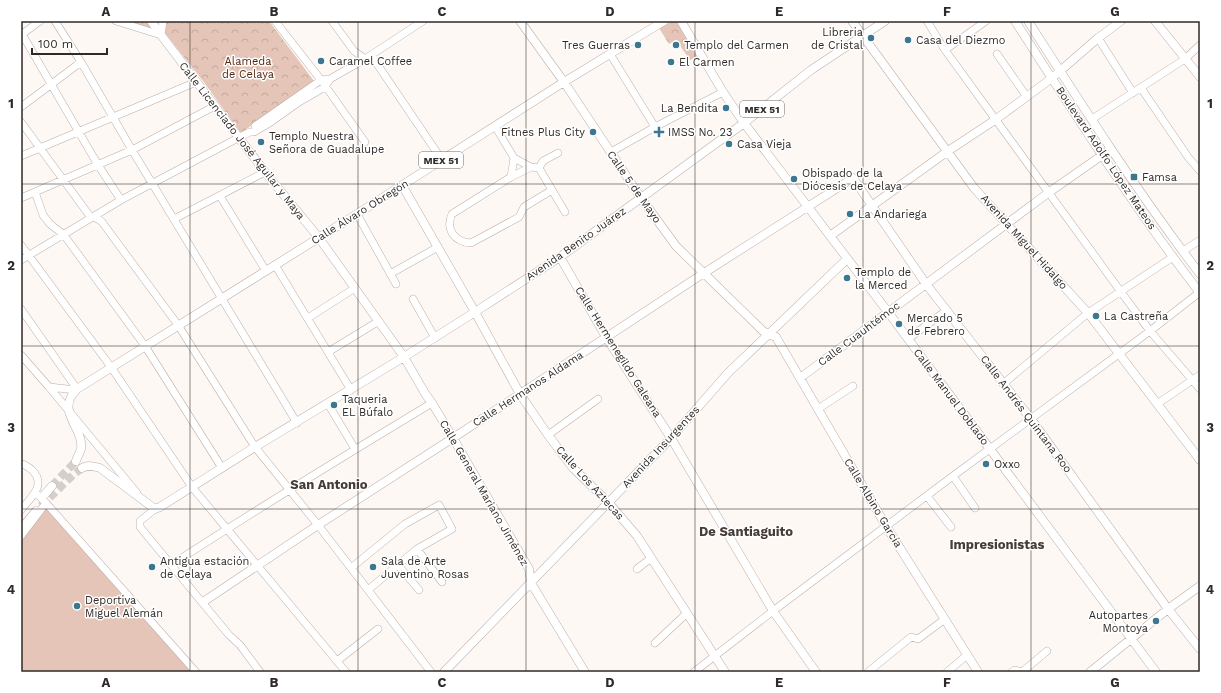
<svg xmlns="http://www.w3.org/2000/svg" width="1221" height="693" font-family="'Work Sans',sans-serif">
<defs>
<pattern id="park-crowns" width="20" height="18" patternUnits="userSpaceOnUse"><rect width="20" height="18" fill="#e4c5b7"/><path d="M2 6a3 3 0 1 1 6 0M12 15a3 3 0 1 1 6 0" fill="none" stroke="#c4a99d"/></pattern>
</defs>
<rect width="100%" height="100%" fill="#fef8f5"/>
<path fill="url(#park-crowns)" d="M128,21H148L155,30Z
M166,21H269L314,81L241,133L203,81L165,33Z
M673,21H677L697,57L690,60L676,40L669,44L659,28Z"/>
<path fill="#e4c5b7" d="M46,508L192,672H21V540Z"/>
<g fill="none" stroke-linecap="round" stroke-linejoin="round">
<path stroke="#d5cfcc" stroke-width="8" stroke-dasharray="8 4" stroke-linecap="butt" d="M52,486L76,461
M41,506L73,475L82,468"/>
<defs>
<path id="minor" d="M55,21L81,62L132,150L297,423
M116,21L161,35L163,21
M275,21L321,80L365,142
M332,21L354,51L365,59
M927,21L945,50L1121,292L1150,331L1200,389
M22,34L98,165L121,200
M21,35L40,21
M1098,38L1133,93
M945,50L986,21
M610,54L655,127
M997,54L1027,97
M371,55L442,160
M1141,88L1188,157L1200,171
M21,107L81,62
M1092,119L1185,59L1200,45
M21,122L89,215C94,218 98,218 102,222L178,325L255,447L318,525L431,672
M255,126L321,80L330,79L365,59L423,21
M495,126L514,158L531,167
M611,152L655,127L723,92
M21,156L196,82
M539,168L565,212
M511,177L514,158
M552,190L524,207L519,217L471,243C455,242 445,230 452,214L511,177L531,167L539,168L543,161L558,153
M35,192L43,215L50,224L64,235L145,346L222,468
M220,196L266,271
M21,198L132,150L215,106
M357,214L396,284
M174,219L265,172
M21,245L111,367L192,487L346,672
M1183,251L1200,240
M21,260L121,200L238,138L250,132H254L271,122L299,102L325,87L330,79
M275,265L351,390
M390,274L438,247
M413,299L435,338
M21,309L77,389
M308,318L355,288
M908,339L947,310
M328,352L379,321
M21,355L49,387L137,493
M1003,384L1088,313L1173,257
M49,387L76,390
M328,404L355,449
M1157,404L1200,375
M818,409L853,386
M548,435L598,399
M21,464C25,464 28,467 32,470C47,485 31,497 21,510
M953,476L975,508
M35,492L46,503L196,672
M927,496L951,527
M155,509L140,521V527L229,635L240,645L260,672
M21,536L46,503
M417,549L442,582
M171,565C257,509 344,456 432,403
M398,565L419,590
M351,568L405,524L439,505L452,529L417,549L368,590
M637,569L651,558
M655,643L687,613
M337,661L378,629
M694,672L773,611L953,476L1150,331L1200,292
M868,672L911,637L918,639L945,619
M947,672L967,655
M1012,672L1015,670L1022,672L1047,651"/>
<path id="major" d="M151,21L161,35L265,172L319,238L404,357L426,395L432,403L453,438L529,569L531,583L585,672
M520,21L564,82L641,198L676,246L764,332L776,337L886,526L978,672
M681,21L723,92L744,123L888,312L1156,672
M852,21L974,188L1088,313L1200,460
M1015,21C1074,113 1133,206 1200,293
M1028,21C1083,107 1138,193 1200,274
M1155,21L1200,77
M402,185L475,312L520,394L548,435L573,468L608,502L637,536L725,672
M830,236L948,151L995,120L1052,78L1098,38L1121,21
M560,257L606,337L671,438L773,611L816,672
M800,378L1048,193L1111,149
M76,461C77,457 80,453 81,449C84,431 61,414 71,397C72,394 75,392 77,389L357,214L564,82L664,21
M82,468C88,465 93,466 100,468L155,509L160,507L255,447L404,357L475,312L560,257L744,123L811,70L885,21
M45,494L52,486
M21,529L36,511
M203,602L318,525L453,438L704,273L853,178L926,284L1031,419L1168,609L1200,649
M444,672L671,438L728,373L847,259
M1090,672L1168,609L1200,586"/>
</defs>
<use href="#minor" stroke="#bcaea8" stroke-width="8"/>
<use href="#major" stroke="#bcaea8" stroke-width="9"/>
<use href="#minor" stroke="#fff" stroke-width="7"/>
<use href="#major" stroke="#fff" stroke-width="8"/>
</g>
<path fill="none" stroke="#2f2a27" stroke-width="1" stroke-opacity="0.55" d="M190,21V672M358,21V672M526,21V672M695,21V672M863,21V672M1031,21V672M21,184H1200M21,346H1200M21,509H1200"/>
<g fill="#3b778e" stroke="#fff" stroke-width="1.5">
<circle cx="871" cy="38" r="4"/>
<circle cx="908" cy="40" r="4"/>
<circle cx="638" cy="45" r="4"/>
<circle cx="676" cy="45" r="4"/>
<circle cx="321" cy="61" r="4"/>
<circle cx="671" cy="62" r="4"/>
<circle cx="726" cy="108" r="4"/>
<circle cx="593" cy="132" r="4"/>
<path d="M657 126h4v4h4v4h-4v4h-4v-4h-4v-4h4z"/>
<circle cx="261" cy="142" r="4"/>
<circle cx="729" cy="144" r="4"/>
<rect x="1130" y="173" width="8" height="8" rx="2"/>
<circle cx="794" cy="179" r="4"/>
<circle cx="850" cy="214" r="4"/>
<circle cx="847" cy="278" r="4"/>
<circle cx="1096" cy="316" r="4"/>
<circle cx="899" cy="324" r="4"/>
<circle cx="334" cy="405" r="4"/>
<circle cx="986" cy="464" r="4"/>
<circle cx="152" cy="567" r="4"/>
<circle cx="373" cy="567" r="4"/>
<circle cx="77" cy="606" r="4"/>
<circle cx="1156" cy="621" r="4"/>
</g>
<g text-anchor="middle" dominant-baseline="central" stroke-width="3" stroke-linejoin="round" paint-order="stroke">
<g fill="#fff" stroke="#6d6a68" stroke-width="1">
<rect x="740" y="101" width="44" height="16" rx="3"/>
<rect x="419" y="152" width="44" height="16" rx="3"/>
</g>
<g font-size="10" font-weight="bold" fill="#2f2a27">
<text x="762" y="109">MEX 51</text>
<text x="441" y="160">MEX 51</text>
</g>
<g font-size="11" fill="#2f2a27" stroke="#fff" text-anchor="start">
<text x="863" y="32" text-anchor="end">Libreria<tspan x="863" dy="13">de Cristal</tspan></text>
<text x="916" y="40">Casa del Diezmo</text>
<text x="630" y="45" text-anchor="end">Tres Guerras</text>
<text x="684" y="45">Templo del Carmen</text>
<text x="329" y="61">Caramel Coffee</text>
<text x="679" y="62">El Carmen</text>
<text x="718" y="108" text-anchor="end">La Bendita</text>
<text x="585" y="132" text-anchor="end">Fitnes Plus City</text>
<text x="668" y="132">IMSS No. 23</text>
<text x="269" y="136">Templo Nuestra<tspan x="269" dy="13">Señora de Guadalupe</tspan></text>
<text x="737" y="144">Casa Vieja</text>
<text x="802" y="173">Obispado de la<tspan x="802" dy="13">Diócesis de Celaya</tspan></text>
<text x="1142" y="177">Famsa</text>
<text x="858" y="214">La Andariega</text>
<text x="855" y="272">Templo de<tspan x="855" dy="13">la Merced</tspan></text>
<text x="1104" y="316">La Castreña</text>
<text x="907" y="318">Mercado 5<tspan x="907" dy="13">de Febrero</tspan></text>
<text x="342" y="399">Taqueria<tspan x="342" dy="13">EL Búfalo</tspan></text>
<text x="994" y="464">Oxxo</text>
<text x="160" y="561">Antigua estación<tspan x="160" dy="13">de Celaya</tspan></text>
<text x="381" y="561">Sala de Arte<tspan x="381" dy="13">Juventino Rosas</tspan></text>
<text x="85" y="600">Deportiva<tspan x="85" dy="13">Miguel Alemán</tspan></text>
<text x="1148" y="615" text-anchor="end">Autopartes<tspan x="1148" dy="13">Montoya</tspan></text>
</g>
<g font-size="11" fill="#56260c" stroke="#fff">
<text x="248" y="61">Alameda<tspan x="248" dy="13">de Celaya</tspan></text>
</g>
<g font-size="11" fill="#2f2a27" stroke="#fff">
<text transform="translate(242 141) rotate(52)">Calle Licenciado José Aguilar y Maya</text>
<text transform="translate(1106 158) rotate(56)">Boulevard Adolfo López Mateos</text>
<text transform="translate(634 187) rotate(55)">Calle 5 de Mayo</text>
<text transform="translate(360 212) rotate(-32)">Calle Álvaro Obregón</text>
<text transform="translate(1024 242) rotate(48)">Avenida Miguel Hidalgo</text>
<text transform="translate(576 244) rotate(-35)">Avenida Benito Juárez</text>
<text transform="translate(859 334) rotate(-37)">Calle Cuauhtémoc</text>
<text transform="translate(618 352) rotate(58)">Calle Hermenegildo Galeana</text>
<text transform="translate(528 389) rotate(-33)">Calle Hermanos Aldama</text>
<text transform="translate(951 397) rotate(53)">Calle Manuel Doblado</text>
<text transform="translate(1026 414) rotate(53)">Calle Andrés Quintana Roo</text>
<text transform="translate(661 447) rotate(-47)">Avenida Insurgentes</text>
<text transform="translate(590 483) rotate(48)">Calle Los Aztecas</text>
<text transform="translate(484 493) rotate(60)">Calle General Mariano Jiménez</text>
<text transform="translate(873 503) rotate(59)">Calle Albino García</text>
</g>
<g font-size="13" font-weight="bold" fill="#473c37" stroke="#fff">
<text x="329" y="484">San Antonio</text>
<text x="746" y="531">De Santiaguito</text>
<text x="997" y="544">Impresionistas</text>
</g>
</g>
<rect width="1221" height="693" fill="none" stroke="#ffffff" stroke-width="44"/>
<path d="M32 48v6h75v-6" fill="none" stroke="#2f2a27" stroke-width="2"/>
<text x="38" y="48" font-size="12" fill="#2f2a27" stroke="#ffffff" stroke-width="3" paint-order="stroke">100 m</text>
<rect x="22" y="22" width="1177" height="649" fill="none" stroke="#2f2a27" stroke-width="1.5"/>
<g font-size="13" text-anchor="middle" font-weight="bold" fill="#2f2a27">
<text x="106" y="16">A</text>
<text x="274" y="16">B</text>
<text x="442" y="16">C</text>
<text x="610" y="16">D</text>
<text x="779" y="16">E</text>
<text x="947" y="16">F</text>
<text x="1115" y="16">G</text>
<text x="11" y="108">1</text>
<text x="1210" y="108">1</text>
<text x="11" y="270">2</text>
<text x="1210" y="270">2</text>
<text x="11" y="432">3</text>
<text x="1210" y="432">3</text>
<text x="11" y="594">4</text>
<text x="1210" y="594">4</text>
<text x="106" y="687">A</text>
<text x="274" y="687">B</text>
<text x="442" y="687">C</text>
<text x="610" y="687">D</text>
<text x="779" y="687">E</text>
<text x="947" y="687">F</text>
<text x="1115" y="687">G</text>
</g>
</svg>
